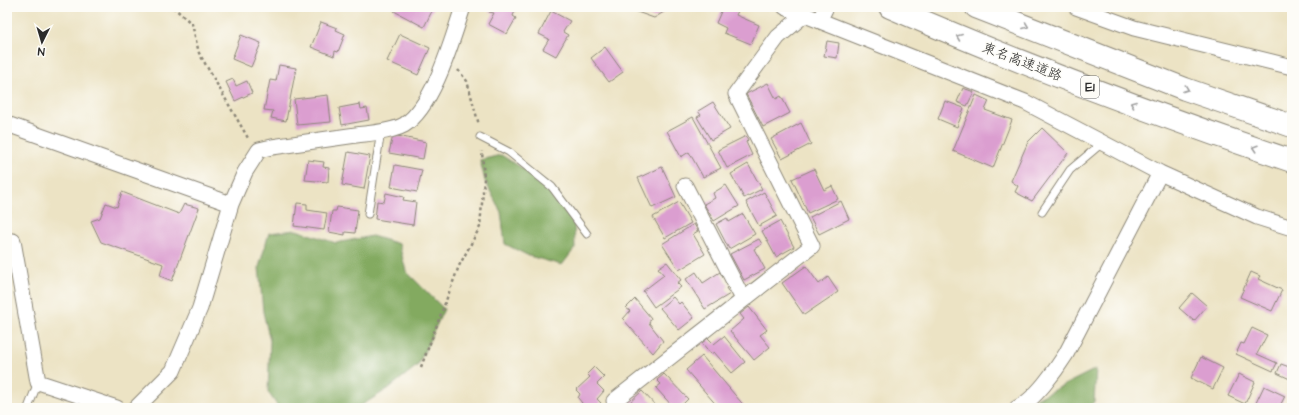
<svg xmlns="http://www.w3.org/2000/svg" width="1299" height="415" font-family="'Architects Daughter','Klee One',sans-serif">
<rect width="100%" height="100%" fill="#fdfcf7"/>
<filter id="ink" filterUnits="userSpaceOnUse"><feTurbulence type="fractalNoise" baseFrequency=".025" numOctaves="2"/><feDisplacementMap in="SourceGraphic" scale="8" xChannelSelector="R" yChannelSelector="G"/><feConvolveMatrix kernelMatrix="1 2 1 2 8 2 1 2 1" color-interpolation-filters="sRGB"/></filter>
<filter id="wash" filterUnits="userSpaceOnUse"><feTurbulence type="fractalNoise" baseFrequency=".012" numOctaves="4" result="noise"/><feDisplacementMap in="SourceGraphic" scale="16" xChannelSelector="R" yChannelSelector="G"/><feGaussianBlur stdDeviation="0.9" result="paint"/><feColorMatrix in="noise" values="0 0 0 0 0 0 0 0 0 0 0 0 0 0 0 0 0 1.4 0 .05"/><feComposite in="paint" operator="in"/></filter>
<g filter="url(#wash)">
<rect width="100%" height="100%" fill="#ece3c4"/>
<path fill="#83aa60" stroke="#576a46" d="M501,155L548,184L574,219L575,248L562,265L529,256L505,244L501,212L485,181L480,160Z
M296,230L336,243L372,236L399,244L406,271L444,309L418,365L388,389L357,408H279L268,392L270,341L263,312L259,267L269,233Z
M1096,369L1094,402L1087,408H1018Z"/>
<g id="blocks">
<path fill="#db9ed0" d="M395,7H434L424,27L394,11Z
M492,7H508L515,11L513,16L516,18L507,34L488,24L494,13L489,12Z
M623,7H672L654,18Z
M723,7L738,11L736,15L759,25L751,44L724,33L726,28L716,23Z
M551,11L570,21L563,32L568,35L556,56L543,49L549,39L539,34Z
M321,22L337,28L336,30L345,34L338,52L335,51L334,56L311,47Z
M400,34L430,48L418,75L387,61Z
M241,35L261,43L251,67L232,59Z
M827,41L839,43L837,58L824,56Z
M605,47L623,72L609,82L591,58Z
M279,65L296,68L286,121L271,118L273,111L264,110L270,80L276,81Z
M233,79L236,86L247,81L252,93L235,101L226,82Z
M768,83L776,99L781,96L790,113L763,127L746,94Z
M963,88L974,92L967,106L957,102Z
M328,95L331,122L297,125L294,99Z
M976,95L989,101L985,110L1012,120L993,168L953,151Z
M945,101L964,108L957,127L938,119Z
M713,102L730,129L711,140L697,117L701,115L698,111Z
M360,104L361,109L367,108L369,120L342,125L339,108Z
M693,117L721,168L703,177L689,152L681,157L667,131Z
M801,123L811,144L782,159L771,139Z
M1042,128L1068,153L1032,201L1015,192L1018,186L1011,181L1028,142Z
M393,135L426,142L423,159L389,153Z
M746,136L748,140L746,142L752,155L727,168L718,150Z
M348,152L370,156L364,189L342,185Z
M308,160L324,162L323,167L329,168L328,182L305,180Z
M748,164L762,189L744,198L731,174Z
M395,165L422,170L417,192L391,187Z
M662,167L676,197L652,208L638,178Z
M814,169L824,190L832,186L838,199L808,213L792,179Z
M726,185L739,206L714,221L704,204L715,198L713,193Z
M122,192L179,214L184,204L199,208L172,281L160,276L163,264L101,242L91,221L100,218L106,203L117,207Z
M764,192L777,216L759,226L746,202Z
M386,193L404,197L403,200L416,202L413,225L375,219L377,201L384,202Z
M841,201L849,219L819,234L810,217Z
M679,202L691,223L665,238L653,217Z
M297,203L307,204V210L327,213L324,230L294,226Z
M337,207L358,210L355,233L345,232V235L329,232L332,211H336Z
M743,214L755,234L729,249L716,224L727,218L729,222Z
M780,221L794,247L776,257L762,231Z
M694,224L698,231L693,234L705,254L679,270L662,244Z
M759,239L762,244L754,249L765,269L744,280L730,254Z
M667,262L681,280L677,283L681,287L654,307L643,291L664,275L658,268Z
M806,266L819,284L828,277L838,292L804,315L782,283Z
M696,272L703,283L720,272L729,286L726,288L730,294L705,309L686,279Z
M1251,272L1260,276L1258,279L1282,290L1272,311L1240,297Z
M1192,293L1207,306L1194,321L1179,308Z
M673,297L679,304L681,302L694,318L679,330L660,308Z
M635,299L651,318L649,323L663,341L653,353L623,319L630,311L626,308Z
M749,307L767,330L760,335L770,347L754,360L730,331L744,319L740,314Z
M1252,328L1267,335L1257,354L1277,363L1273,371L1236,354L1241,343L1244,344Z
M724,336L745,362L732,373L714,352L711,354L702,343L708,338L714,344Z
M702,356L746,408H719L686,370Z
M1201,357L1223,368L1213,389L1191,378Z
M1281,364L1292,368V380L1277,373Z
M594,367L604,377L597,384L604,391L597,399L601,403L596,408H579L582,403L578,398L580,394L576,390L590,377L587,374Z
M664,374L688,399L679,408H674L656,388L661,384L657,380Z
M1239,374L1255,382L1245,404L1228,396Z
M1264,386L1285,396L1279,408L1254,407Z
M642,391L658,408H633L629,403Z"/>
</g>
</g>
<g filter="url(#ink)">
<use href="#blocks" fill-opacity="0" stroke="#8c8778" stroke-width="1"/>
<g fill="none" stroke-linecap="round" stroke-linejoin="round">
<defs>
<path id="lane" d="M480,137L509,152L552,187L587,234
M1042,212L1070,170L1102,143
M368,214L381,131
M28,408L38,382"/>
<path id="street" d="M785,7L1025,102L1160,173L1257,217L1292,228
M1076,7L1134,28L1292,67
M823,13L826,7
M7,124L231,204
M685,186L743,299
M7,241H13L38,382L117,408
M136,408L173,371L200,308L231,204L245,172L259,150L272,147C300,143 328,139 356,135C371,133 391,132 404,125C434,106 452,40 463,7
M620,408L614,401L812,246L736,94L778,37L804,15
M1017,408C1034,401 1056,370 1066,354L1160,173"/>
<path id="highway" d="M890,7C1021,64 1156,115 1292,161
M976,7L1185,89L1292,126"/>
</defs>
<use href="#lane" stroke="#8c8778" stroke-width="9"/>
<use href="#street" stroke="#8c8778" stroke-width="17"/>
<use href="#highway" stroke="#8c8778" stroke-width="24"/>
<path stroke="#8c8778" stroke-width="2.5" stroke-dasharray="3 3" stroke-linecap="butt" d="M173,7L192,24L199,53L248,138
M458,70L467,81L479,125
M421,367L459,266L480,227L484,179L482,151"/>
<use href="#lane" stroke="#fff" stroke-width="7"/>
<use href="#street" stroke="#fff" stroke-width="15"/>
<use href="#highway" stroke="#fff" stroke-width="22"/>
</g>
<defs><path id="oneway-chevron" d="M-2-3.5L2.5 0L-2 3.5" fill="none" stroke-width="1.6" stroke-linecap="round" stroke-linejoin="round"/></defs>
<g stroke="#a0a0a0">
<use href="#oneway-chevron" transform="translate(1026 26) rotate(21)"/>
<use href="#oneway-chevron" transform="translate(959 37) rotate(-158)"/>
<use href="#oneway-chevron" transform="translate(1186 89) rotate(20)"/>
<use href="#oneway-chevron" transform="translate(1133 104) rotate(-159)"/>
<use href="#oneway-chevron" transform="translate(1255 148) rotate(-162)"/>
</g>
</g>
<g text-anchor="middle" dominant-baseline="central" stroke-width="3" stroke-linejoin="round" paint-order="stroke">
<rect fill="#fdfcf7" stroke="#6a6a68" stroke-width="1" x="1081" y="76" width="18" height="22" rx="3"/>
<g font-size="13" font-weight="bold" fill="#2b2b2b">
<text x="1090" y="87">E1</text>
</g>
<g font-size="14" fill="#2b2b2b" stroke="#fdfcf7">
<text transform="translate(1022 62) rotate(21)">東名高速道路</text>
</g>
</g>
<rect width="1299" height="415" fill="none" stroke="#fdfcf7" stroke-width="24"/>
<g transform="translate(42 42) rotate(185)" stroke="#fdfcf7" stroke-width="3" paint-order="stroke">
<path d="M0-3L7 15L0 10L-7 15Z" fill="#2b2b2b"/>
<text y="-6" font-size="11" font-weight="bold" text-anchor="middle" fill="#2b2b2b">N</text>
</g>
</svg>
